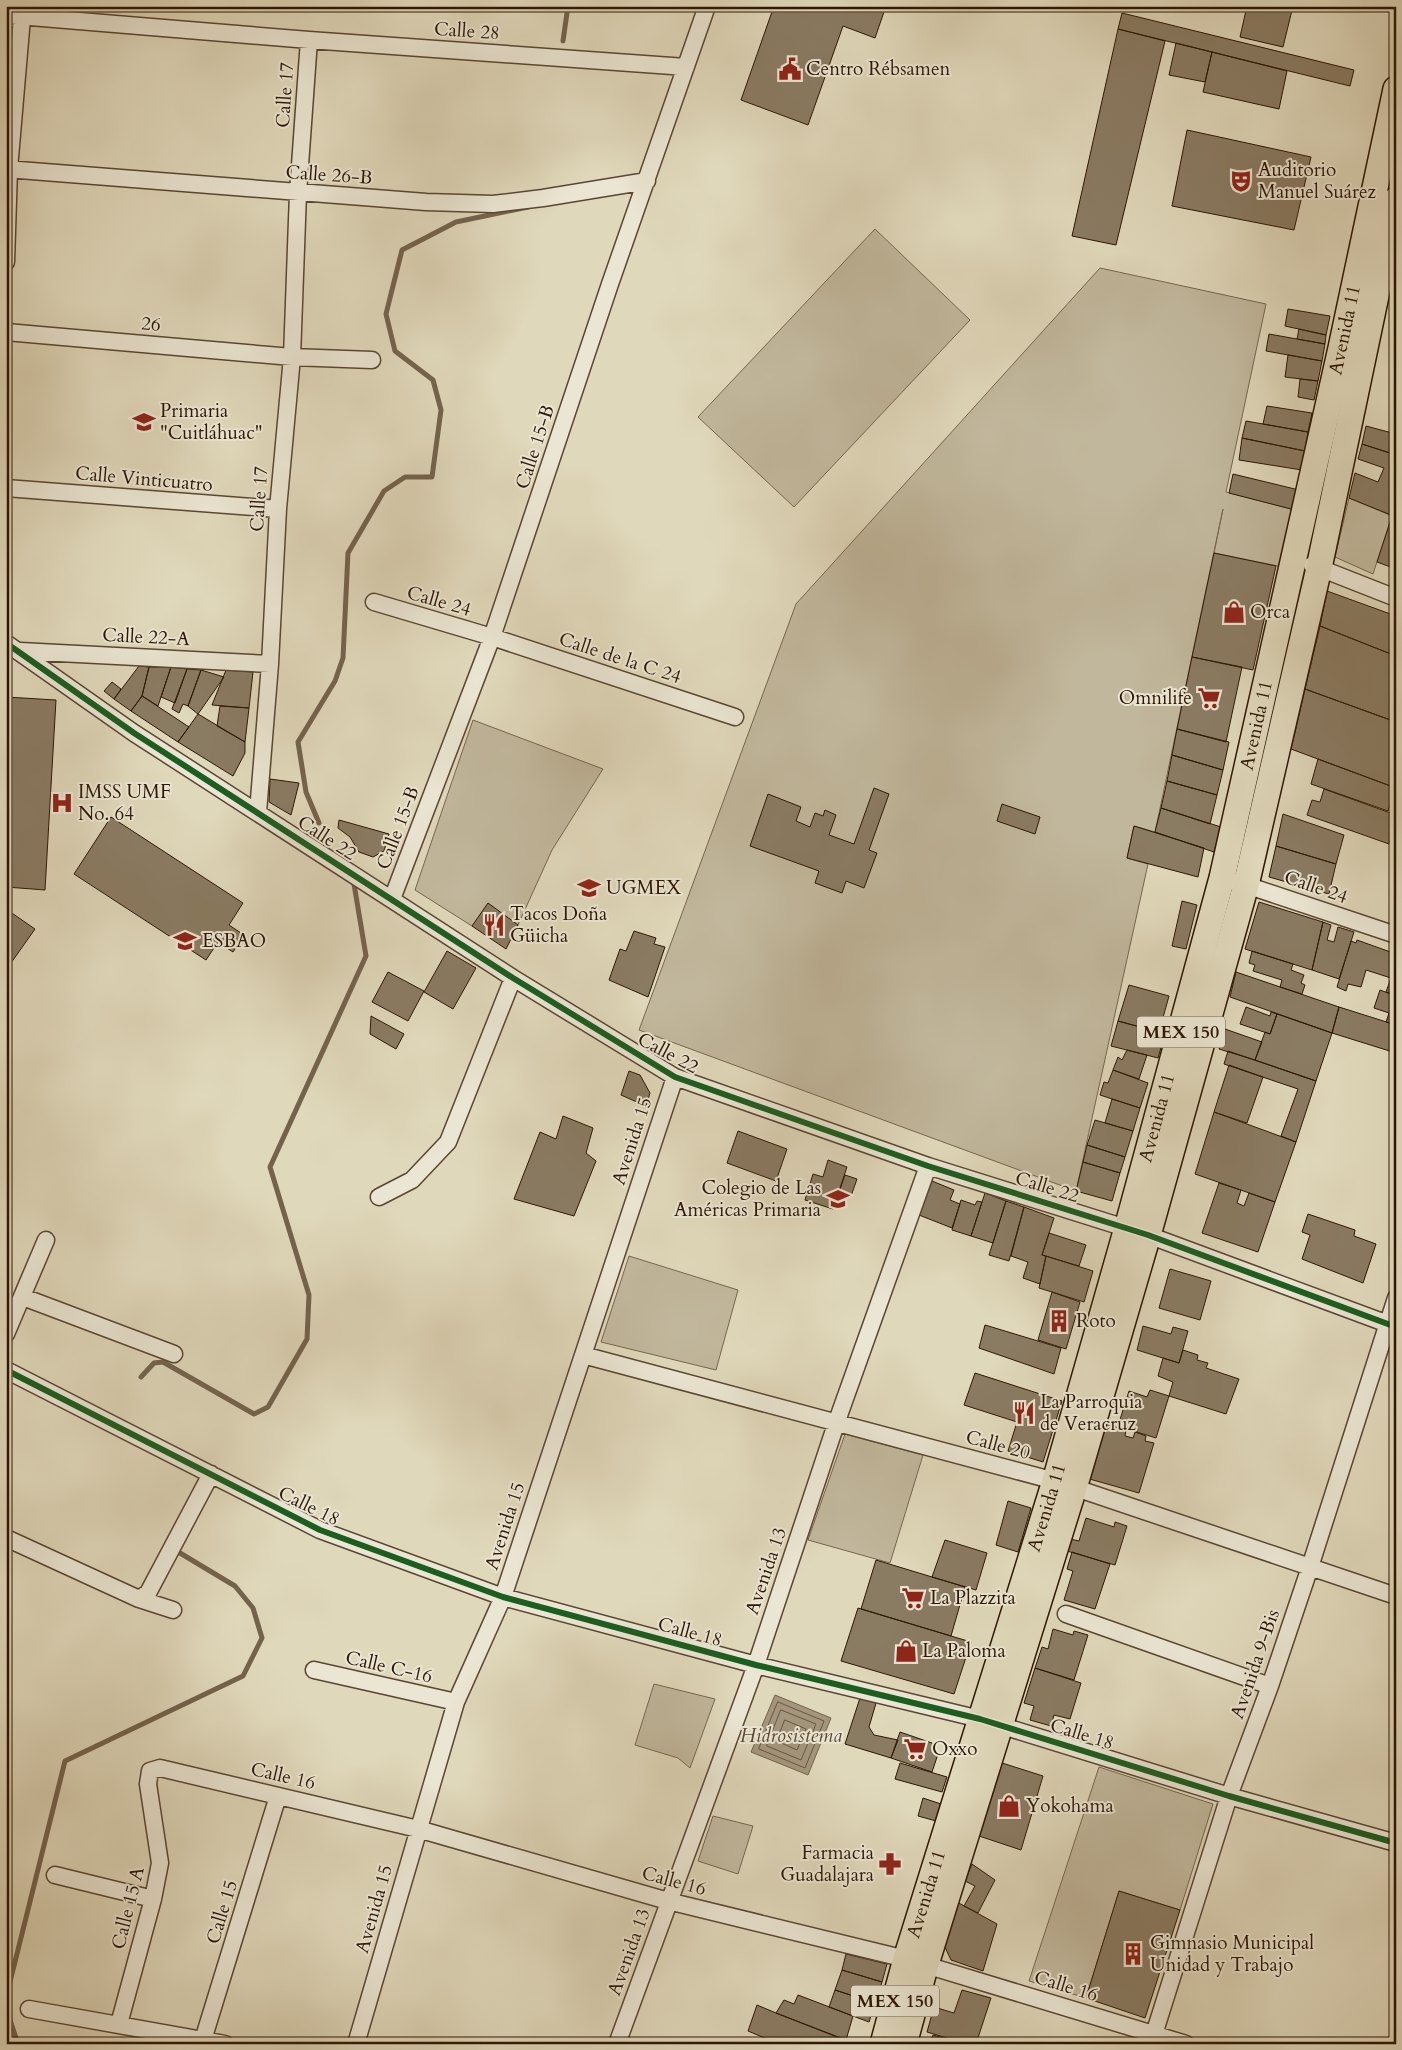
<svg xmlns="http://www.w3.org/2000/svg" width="1402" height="2050" font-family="Cardo,serif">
<rect width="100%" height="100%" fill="#e0d8bb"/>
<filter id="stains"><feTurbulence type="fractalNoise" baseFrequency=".004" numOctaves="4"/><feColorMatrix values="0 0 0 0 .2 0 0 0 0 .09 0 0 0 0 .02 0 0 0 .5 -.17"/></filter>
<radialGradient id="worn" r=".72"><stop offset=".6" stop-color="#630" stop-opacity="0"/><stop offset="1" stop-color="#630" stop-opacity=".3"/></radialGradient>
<path fill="#c1b79c" stroke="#766650" d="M875,229L970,320L794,507L698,417Z
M1100,268L1266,304L1226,492L1295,510L1283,567L1214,553L1223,509L1155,832L1134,826L1127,858L1148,864L1076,1191L639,1030L796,604Z
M1349,498L1392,516L1373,574L1335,557Z
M473,720L603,769L552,850L518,925L472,926L415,890Z
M629,1256L738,1290L716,1370L601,1342Z
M845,1434L923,1455L890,1563L808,1540Z
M654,1684L715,1699L690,1768L678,1758L635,1745Z
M1099,1767L1213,1804L1180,1910L1119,1891L1086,1998L1029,1981Z
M713,1816L753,1826L738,1874L698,1861Z"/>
<path fill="#a3967d" stroke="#73634d" d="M775,1695L831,1718L808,1775L751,1752Z"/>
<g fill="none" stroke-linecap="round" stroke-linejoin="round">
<path stroke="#685640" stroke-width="1" d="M778,1702L824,1721L805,1768L759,1749Z
M781,1710L816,1724L801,1760L767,1746Z
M785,1720L806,1729L797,1750L777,1741Z"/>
<path stroke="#73634d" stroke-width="5" d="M563,41L568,6
M319,823L306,792L298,742L335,681L343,658L348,553L384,491L405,477H432L441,410L433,380L395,351L386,314L402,250L456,222L528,207
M141,1377L154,1363L163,1362L254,1414L268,1407L307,1339L309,1295L270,1167L366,956L354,884
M6,1998L65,1761L243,1676L262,1638L253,1608L235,1586L175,1550
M6,2008L18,2044"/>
</g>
<path fill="#8a7b63" stroke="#2c1604" d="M774,6H886L875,38L843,26L808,125L741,100Z
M1247,6H1293L1283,47L1240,37Z
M1122,13L1354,70L1350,86L1118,29Z
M1118,29L1165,41L1116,245L1072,236Z
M1176,43L1212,52L1205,82L1169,75Z
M1212,52L1287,71L1279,109L1203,92Z
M1187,130L1311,157L1294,230L1172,206Z
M1288,309L1330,316L1326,335L1285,326Z
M1299,329L1326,335L1325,344L1297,339Z
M1269,334L1325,344L1322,361L1266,351Z
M1288,355L1322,361L1318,381L1285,377Z
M1300,379L1318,381L1314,400L1298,397Z
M1267,406L1312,413L1308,432L1263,424Z
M1246,421L1308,432L1305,451L1242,438Z
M1366,426L1396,434V455L1362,444Z
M1242,438L1305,451L1302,470L1239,460Z
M1362,444L1396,455V517L1349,498L1355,473L1378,482L1384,468L1358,459Z
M1233,474L1299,490L1295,510L1229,493Z
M1392,516L1396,517V569L1377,562Z
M1214,553L1276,566L1253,670L1192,657Z
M1327,591L1396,616V656L1320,626Z
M1320,626L1396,656V722L1305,689Z
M1192,657L1242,667L1226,742L1177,729Z
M139,666L149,667L142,696L131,711L114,699Z
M149,667H171L158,706L142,696Z
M171,667L187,669L175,703L161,697Z
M187,669L201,670L188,706L183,704L179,713L172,709Z
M201,670L224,677L198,714L188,706Z
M226,670L253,672L249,708L212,705Z
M112,682L121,689L114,699L104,691Z
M1305,689L1396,722V788L1291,749Z
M142,696L189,727L178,742L131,711Z
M6,697L56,700L45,890L6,887Z
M220,706L249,708L245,742L217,726Z
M198,714L245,742V753L233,776L178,742Z
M1177,729L1229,742L1223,770L1172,755Z
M1172,755L1223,770L1217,795L1167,781Z
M1318,759L1396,788L1388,811L1311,784Z
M270,779L299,783L291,815L269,802Z
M1167,781L1217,795L1210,824L1161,808Z
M874,788L889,794L869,850L877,853L864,888L846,881L842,893L815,883L819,871L750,846L768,794L801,807L796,821L810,827L815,813L823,816L825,810L836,815L829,835L854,844Z
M1324,789L1396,815V832L1394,831L1389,844L1307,815L1312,800L1320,802Z
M1002,804L1040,817L1035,834L997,821Z
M1161,808L1221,827L1214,852L1155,832Z
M1283,814L1344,835L1336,864L1276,846Z
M111,817L243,903L229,925L244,935L233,952L218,942L206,960L74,874Z
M339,820L389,834L384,851L373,857L359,852L350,837L338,828Z
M1134,826L1204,848L1198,877L1127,858Z
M1276,846L1336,864L1329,894L1269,877Z
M1182,901L1197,905L1186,949L1172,946Z
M1259,902L1323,922L1312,970L1245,949Z
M488,903L518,925L506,949L472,926Z
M6,909L35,929L6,970Z
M1323,922L1331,925L1327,940L1334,942L1338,927L1354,932L1339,979L1312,970Z
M634,931L656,938L654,944L665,947L648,997L609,980L620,949L626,951Z
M1357,940L1396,954V995L1386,992L1391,978L1366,970L1361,987L1348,984L1346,991L1337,987L1351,941L1356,943Z
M447,951L476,968L453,1009L424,992Z
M1252,951L1293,964L1291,970L1304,975L1301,983L1305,985L1302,994L1280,987L1282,980L1253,971L1255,965L1249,963Z
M388,972L424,991L408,1021L372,1002Z
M1236,972L1339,1007L1332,1033L1230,997Z
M1129,985L1169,996L1159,1032L1118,1021Z
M1380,990L1396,996V1025L1386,1022L1389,1013L1374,1008Z
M1246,1007L1270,1016L1271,1012L1277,1014L1270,1034L1240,1024Z
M1339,1007L1396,1025V1053L1332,1033Z
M1277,1014L1332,1033L1316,1081L1255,1060L1265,1032L1270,1034Z
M371,1016L404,1034L396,1049L370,1034Z
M1118,1021L1165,1034L1158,1058L1111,1046Z
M1225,1029L1262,1042L1255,1060L1219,1049Z
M1127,1050L1147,1055L1139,1079L1113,1070L1118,1057L1122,1060Z
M1228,1051L1316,1081L1296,1142L1281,1136L1298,1089L1224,1064Z
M1229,1065L1263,1077L1247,1123L1214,1112Z
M1113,1070L1148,1083L1140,1108L1100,1095L1104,1082L1108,1083Z
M629,1071L640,1075L650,1093L646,1106L621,1095Z
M1112,1099L1140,1108L1133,1131L1105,1123Z
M1214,1112L1296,1142L1275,1202L1195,1174Z
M563,1116L593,1128L586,1153L596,1161L574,1216L514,1199L540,1132L556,1139Z
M1095,1120L1133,1131L1125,1157L1087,1145Z
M738,1131L787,1149L776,1181L727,1163Z
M1087,1145L1125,1157L1120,1173L1083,1162Z
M828,1160L847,1167L833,1209L805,1200L813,1174L823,1177Z
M1083,1162L1120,1173L1112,1201L1076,1191Z
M845,1175L857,1179L851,1196L839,1192Z
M932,1181L954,1190L950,1200L960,1204L952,1228L919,1215Z
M1219,1183L1241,1190L1237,1203L1244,1206L1249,1193L1275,1202L1258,1252L1202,1233Z
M985,1193L1006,1201L993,1243L971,1236Z
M961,1200L975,1205L977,1201L982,1202L971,1236L952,1230Z
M1006,1201L1024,1207L1009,1261L989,1255Z
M1024,1207L1054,1218L1042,1255L1046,1256L1040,1284L1023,1278L1028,1262L1011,1256Z
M1308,1214L1355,1230L1354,1236L1376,1244L1363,1283L1302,1259L1310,1235L1302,1232Z
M1049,1233L1086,1245L1079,1266L1042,1255Z
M1046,1256L1093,1271L1084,1302L1039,1288Z
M1170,1269L1211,1281L1200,1320L1159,1308Z
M1052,1292L1080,1302L1066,1349L1038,1340Z
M985,1325L1061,1348L1054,1374L979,1348Z
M1143,1326L1171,1334L1173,1327L1188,1331L1179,1363L1137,1350Z
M1183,1350L1198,1355L1197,1360L1208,1363L1206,1368L1239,1379L1226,1414L1169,1396L1173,1382L1158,1376L1163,1358L1179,1363Z
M975,1373L1062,1401L1043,1462L1008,1451L1017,1422L964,1405Z
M1150,1390L1169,1396L1156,1438L1118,1426L1129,1391L1147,1397Z
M1102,1423L1126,1430L1125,1436L1133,1438L1135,1432L1146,1436L1145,1441L1154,1443L1139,1493L1086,1478Z
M1008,1501L1031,1508L1018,1552L996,1545Z
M1086,1518L1114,1527L1115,1522L1127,1526L1115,1565L1067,1551L1070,1539L1079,1541Z
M945,1540L987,1553L976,1590L932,1577Z
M1072,1552L1110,1564L1095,1609L1064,1600L1073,1571L1067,1569Z
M876,1560L965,1587L951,1636L861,1609Z
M858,1608L971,1642L954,1694L841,1661Z
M1053,1629L1073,1635L1074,1631L1088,1635L1074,1680L1035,1668L1042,1647L1048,1649Z
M1035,1668L1081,1683L1070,1719L1054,1715L1051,1726L1030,1720L1034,1706L1024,1703Z
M860,1698L876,1703L869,1727L874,1735L898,1740L891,1758L845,1744Z
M900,1732L932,1743L938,1754L932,1772L891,1758Z
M999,1762L1043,1776L1021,1850L976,1835Z
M900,1763L947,1777L942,1792L895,1779Z
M923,1798L941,1804L936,1821L918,1816Z
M972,1864L995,1880L978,1913L964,1906L975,1886L965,1881Z
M1119,1891L1180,1910L1145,2018L1086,1998Z
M957,1902L997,1924L983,1971L951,1960L944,1945Z
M846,1954L887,1964L882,1982L842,1970Z
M842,1970L882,1982L875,2003L835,1990Z
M835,1990L875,2003L869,2022L829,2007Z
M962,1990L991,1998L976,2044H967L927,2032L934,2007L954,2013Z
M798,1995L853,2016L846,2040L776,2013L784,2000L794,2004Z
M757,2005L776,2013L855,2044H779L748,2031Z
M933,2035L967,2044H929Z"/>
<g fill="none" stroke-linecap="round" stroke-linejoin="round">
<defs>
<path id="street" d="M6,15L309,40L686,67
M6,169L426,202L493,204L543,198L647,181
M6,262L9,169L23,6
M6,332L292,357L372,360
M6,488L278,509
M1312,565L1396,598
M374,602L492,637L735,717
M6,643L134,733L513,978L675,1077L928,1166L1148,1235L1396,1327
M20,651L270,664
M258,812L270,664L278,509L292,357L298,193L309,40
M1237,882L1396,935
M392,899L492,637L610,284L707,6
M379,1197L412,1180L448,1142L513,978
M23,1297L174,1354
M6,1334L46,1240
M583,1355L1055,1481L1396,1596
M6,1370L320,1530L503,1597L756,1665L980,1719L1229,1796L1396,1843
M6,1538L139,1599L173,1610
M139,1599L148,1593L211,1474
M1066,1614L1270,1686
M314,1670L456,1702
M55,1875L153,1899
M29,2009L225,2044
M119,2024L153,1899L160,1863L148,1784L150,1771L160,1768L418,1829L668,1901L906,1959L1186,2044
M203,2040L278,1796
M356,2044L456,1702L503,1597L675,1077
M617,2044L756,1665L837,1421L928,1166
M1151,2044L1229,1796L1270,1686L1310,1567L1396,1298"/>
<g id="primary">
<path id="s1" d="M883,2044L906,1959L1055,1481L1127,1228L1222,878L1341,348L1396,89"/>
<path d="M904,2044L926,1964L1074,1488L1148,1235L1246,885L1319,568L1396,200"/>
</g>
</defs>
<use href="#street" stroke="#594632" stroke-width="19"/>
<use href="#primary" stroke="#2c1604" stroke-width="28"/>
<use href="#street" stroke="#ebe6d3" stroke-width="16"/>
<use href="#primary" stroke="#e0d8bb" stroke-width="25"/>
<defs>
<path id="cycleway" d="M6,643L134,733L513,978L675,1077L928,1166L1148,1235L1396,1327
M6,1370L320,1530L503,1597L756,1665L980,1719L1229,1796L1396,1843"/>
</defs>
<use href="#cycleway" stroke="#ebe6d3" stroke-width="9"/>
<use href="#cycleway" stroke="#1b5e20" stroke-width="6"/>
</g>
<defs>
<symbol id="civic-bare" viewBox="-9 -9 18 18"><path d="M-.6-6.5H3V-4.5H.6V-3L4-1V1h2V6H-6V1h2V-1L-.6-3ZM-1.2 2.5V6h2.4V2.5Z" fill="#8f2418" stroke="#ebe6d3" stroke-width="2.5" paint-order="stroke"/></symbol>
<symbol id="theatre-bare" viewBox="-9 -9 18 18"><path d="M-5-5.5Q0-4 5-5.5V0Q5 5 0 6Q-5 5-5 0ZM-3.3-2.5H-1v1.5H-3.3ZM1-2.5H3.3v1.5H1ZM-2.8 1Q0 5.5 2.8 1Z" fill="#8f2418" stroke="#ebe6d3" stroke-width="2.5" paint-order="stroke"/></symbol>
<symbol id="school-bare" viewBox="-9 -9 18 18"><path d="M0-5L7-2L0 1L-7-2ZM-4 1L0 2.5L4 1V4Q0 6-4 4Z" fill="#8f2418" stroke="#ebe6d3" stroke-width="2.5" paint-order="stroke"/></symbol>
<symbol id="shop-bare" viewBox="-9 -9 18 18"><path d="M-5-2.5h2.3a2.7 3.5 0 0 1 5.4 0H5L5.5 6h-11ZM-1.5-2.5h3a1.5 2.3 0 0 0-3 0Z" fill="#8f2418" stroke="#ebe6d3" stroke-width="2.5" paint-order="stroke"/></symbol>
<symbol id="supermarket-bare" viewBox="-9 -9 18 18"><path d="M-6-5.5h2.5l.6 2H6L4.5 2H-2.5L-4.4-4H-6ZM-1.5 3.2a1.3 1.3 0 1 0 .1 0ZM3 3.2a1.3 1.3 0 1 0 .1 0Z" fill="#8f2418" stroke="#ebe6d3" stroke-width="2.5" paint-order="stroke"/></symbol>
<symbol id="hospital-bare" viewBox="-9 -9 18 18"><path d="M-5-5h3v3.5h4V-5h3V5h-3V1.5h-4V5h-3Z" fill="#8f2418" stroke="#ebe6d3" stroke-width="2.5" paint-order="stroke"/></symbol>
<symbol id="restaurant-bare" viewBox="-9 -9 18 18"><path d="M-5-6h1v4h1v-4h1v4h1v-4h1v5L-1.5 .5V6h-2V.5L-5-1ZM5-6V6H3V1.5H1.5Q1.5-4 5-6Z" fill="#8f2418" stroke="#ebe6d3" stroke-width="2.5" paint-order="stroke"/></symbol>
<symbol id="building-bare" viewBox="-9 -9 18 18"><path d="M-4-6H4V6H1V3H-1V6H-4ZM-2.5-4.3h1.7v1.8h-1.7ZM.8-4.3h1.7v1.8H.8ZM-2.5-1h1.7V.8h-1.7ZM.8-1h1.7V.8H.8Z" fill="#8f2418" stroke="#ebe6d3" stroke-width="2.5" paint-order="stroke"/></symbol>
<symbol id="pharmacy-bare" viewBox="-9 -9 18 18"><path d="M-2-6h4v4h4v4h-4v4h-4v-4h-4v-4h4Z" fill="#8f2418" stroke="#ebe6d3" stroke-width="2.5" paint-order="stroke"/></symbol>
</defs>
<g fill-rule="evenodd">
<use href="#civic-bare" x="774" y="53" width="32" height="32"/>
<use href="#theatre-bare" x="1225" y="165" width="32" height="32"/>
<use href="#school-bare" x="128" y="406" width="32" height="32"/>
<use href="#shop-bare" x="1218" y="596" width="32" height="32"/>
<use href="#supermarket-bare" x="1193" y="682" width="32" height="32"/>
<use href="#hospital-bare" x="46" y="787" width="32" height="32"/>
<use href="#school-bare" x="573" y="872" width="32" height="32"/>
<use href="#restaurant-bare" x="478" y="909" width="32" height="32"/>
<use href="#school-bare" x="169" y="925" width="32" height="32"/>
<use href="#school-bare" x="822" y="1183" width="32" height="32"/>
<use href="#building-bare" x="1043" y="1305" width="32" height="32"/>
<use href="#restaurant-bare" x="1008" y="1397" width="32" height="32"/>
<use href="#supermarket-bare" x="897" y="1582" width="32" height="32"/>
<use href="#shop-bare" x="890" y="1635" width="32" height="32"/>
<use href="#supermarket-bare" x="899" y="1733" width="32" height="32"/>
<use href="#shop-bare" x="993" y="1790" width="32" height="32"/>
<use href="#pharmacy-bare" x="874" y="1848" width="32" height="32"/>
<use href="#building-bare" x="1117" y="1938" width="32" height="32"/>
</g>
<g text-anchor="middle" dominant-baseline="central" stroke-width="4" stroke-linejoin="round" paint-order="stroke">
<g fill="#ebe6d3" stroke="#655442" stroke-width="1">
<rect x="1137" y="1016.5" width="88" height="31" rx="4"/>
<rect x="851" y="1985.5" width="88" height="31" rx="4"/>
</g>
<g font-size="18" font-weight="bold" fill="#2c1604">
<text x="1181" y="1032">MEX 150</text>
<text x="895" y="2001">MEX 150</text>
</g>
<g font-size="19" fill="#2c1604" stroke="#ebe6d3">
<text transform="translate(467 31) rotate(4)">Calle 28</text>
<text transform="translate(285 95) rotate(-86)">Calle 17</text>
<text transform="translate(329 175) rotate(4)">Calle 26-B</text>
<text transform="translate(151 324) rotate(5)">26</text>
<text stroke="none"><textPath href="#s1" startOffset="1776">Avenida 11</textPath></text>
<text transform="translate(535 447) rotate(-72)">Calle 15-B</text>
<text transform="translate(144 479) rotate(5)">Calle Vinticuatro</text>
<text transform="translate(259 499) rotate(-86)">Calle 17</text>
<text transform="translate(439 601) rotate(16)">Calle 24</text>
<text transform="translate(146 637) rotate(3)">Calle 22-A</text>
<text transform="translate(620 658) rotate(18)">Calle de la C 24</text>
<text stroke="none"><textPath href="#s1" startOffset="1371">Avenida 11</textPath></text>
<text transform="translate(398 828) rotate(-69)">Calle 15-B</text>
<text transform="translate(327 838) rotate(33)">Calle 22</text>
<text transform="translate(1316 887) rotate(19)">Calle 24</text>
<text transform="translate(668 1053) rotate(28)">Calle 22</text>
<text stroke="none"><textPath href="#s1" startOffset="966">Avenida 11</textPath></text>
<text transform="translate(632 1141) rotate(-72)">Avenida 15</text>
<text transform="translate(1047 1187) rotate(17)">Calle 22</text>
<text transform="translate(998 1445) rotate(15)">Calle 20</text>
<text transform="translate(309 1506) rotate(26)">Calle 18</text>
<text stroke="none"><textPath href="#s1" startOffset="561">Avenida 11</textPath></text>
<text transform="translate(505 1526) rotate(-72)">Avenida 15</text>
<text transform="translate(766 1571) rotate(-71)">Avenida 13</text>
<text transform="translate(690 1632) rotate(15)">Calle 18</text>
<text transform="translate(1255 1664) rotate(-71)">Avenida 9-Bis</text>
<text transform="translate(389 1667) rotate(13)">Calle C-16</text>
<text transform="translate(1082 1734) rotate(17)">Calle 18</text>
<text transform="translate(283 1776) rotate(13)">Calle 16</text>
<text transform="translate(674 1881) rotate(15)">Calle 16</text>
<text stroke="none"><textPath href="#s1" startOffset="156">Avenida 11</textPath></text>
<text transform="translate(128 1908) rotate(-76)">Calle 15 A</text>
<text transform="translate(374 1909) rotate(-74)">Avenida 15</text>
<text transform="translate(222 1912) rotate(-73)">Calle 15</text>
<text transform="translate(629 1952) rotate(-70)">Avenida 13</text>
<text transform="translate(1066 1986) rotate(17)">Calle 16</text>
</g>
<g font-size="19" fill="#2c1604" stroke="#ebe6d3" text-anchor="start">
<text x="806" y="69">Centro Rébsamen</text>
<text x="1258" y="170">Auditorio<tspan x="1258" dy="22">Manuel Suárez</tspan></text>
<text x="160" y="411">Primaria<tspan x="160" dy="22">"Cuitláhuac"</tspan></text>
<text x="1250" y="612">Orca</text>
<text x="1192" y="698" text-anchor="end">Omnilife</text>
<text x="78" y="792">IMSS UMF<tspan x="78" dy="22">No. 64</tspan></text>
<text x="606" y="888">UGMEX</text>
<text x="510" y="914">Tacos Doña<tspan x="510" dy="22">Güicha</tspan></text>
<text x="202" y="941">ESBAO</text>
<text x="821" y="1188" text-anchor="end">Colegio de Las<tspan x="821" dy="22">Américas Primaria</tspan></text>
<text x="1076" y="1321">Roto</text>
<text x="1040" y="1402">La Parroquia<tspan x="1040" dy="22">de Veracruz</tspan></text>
<text x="930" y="1598">La Plazzita</text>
<text x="922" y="1651">La Paloma</text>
<text x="932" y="1749">Oxxo</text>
<text x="1026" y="1806">Yokohama</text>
<text x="874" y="1853" text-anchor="end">Farmacia<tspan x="874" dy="22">Guadalajara</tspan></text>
<text x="1150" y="1943">Gimnasio Municipal<tspan x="1150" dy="22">Unidad y Trabajo</tspan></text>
</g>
<g font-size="20" font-style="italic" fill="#5c4934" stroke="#ebe6d3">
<text x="791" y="1735">Hidrosistema</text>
</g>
</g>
<rect width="1402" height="2050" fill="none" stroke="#e0d8bb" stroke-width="25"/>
<rect x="8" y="8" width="1387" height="2035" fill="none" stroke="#2c1604" stroke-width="2.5"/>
<rect x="12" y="12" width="1377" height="2025" fill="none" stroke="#2c1604"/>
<rect width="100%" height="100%" filter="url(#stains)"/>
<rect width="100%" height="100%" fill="url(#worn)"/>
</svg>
